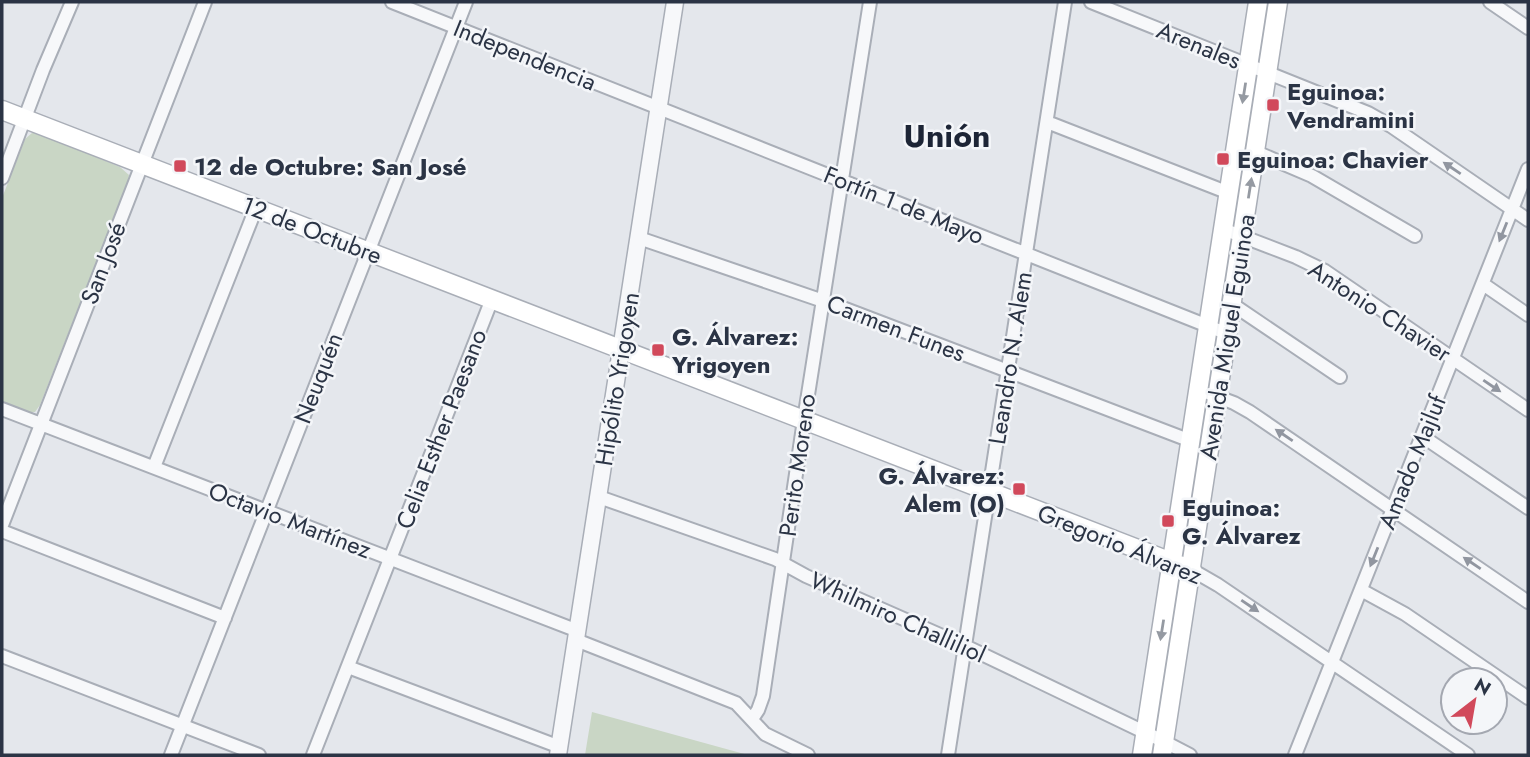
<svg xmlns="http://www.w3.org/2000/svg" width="1530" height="757" font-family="Jost,sans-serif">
<rect width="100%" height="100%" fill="#e4e7ec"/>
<path fill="#c9d6c5" d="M32,133H38L120,167L129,175L128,182L40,405L35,412H26L2,402V198L25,139Z
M592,712L748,755H585Z"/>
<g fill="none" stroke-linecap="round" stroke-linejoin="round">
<defs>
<path id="minor" d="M392,2L1228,334
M1091,2L1368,113L1391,126L1528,220
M1490,2L1528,28
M1047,122L1229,193
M1256,152L1312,176L1415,236
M2,178L43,70L72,2
M1223,229L1296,257L1325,271L1528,410
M639,238L835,305L1191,441
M1483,284L1528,315
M1232,304L1340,377
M1210,394L1234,403L1250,412L1528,602
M2,409L578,631
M1422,436L1528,508
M154,467L256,208
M599,497L775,559L806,576L965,646L1165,742L1190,755
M2,525L205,2
M2,531L225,618
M1192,570L1218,585L1468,755
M1361,590L1405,614L1528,698
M576,640L736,703L765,734L808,755
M2,656L259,755
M348,667L560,747
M752,719L758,710L763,696L804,420L870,2
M171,755L466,2
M313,755L492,299
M948,755L1065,2
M1295,755L1528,169"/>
<path id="tertiary" d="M558,755L675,2"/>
<path id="secondary" d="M2,110L1192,570
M1142,755L1258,2
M1162,755L1278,2"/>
</defs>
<use href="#minor" stroke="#a9aeb7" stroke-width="16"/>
<use href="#tertiary" stroke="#a9aeb7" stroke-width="19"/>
<use href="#secondary" stroke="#a9aeb7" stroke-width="21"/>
<use href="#minor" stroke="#f7f8fa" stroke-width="12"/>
<use href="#tertiary" stroke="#f7f8fa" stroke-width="16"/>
<use href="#secondary" stroke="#fff" stroke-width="18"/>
</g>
<defs><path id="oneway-solid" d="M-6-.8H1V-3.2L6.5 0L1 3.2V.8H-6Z" transform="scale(1.75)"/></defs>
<g fill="#959aa2">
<use href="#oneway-solid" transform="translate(1244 93) rotate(99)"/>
<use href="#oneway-solid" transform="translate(1250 188) rotate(-81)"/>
<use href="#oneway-solid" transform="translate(1162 630) rotate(99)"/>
</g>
<g fill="#9196a0">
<use href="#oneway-solid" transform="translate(1452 168) rotate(-146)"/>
<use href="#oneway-solid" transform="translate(1503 232) rotate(112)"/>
<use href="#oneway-solid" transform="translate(1492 386) rotate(34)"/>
<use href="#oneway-solid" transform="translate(1284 435) rotate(-146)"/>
<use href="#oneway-solid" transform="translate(1374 557) rotate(112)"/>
<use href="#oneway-solid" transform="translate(1472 563) rotate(-146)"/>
<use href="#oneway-solid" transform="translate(1250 606) rotate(34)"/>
</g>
<g fill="#d1495b" stroke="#f4f6f9" stroke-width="2.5">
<rect x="1266" y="98" width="14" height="14" rx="3.5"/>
<rect x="1216" y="152" width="14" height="14" rx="3.5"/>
<rect x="173" y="159" width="14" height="14" rx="3.5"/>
<rect x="651" y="343" width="14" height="14" rx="3.5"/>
<rect x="1012" y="482" width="14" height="14" rx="3.5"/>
<rect x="1161" y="514" width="14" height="14" rx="3.5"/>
</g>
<g text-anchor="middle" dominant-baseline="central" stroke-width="5" stroke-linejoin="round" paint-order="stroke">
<g font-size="24" fill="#2b3445" stroke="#f4f6f9">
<text transform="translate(1199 45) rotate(22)">Arenales</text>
<text transform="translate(525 55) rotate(22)">Independencia</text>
<text transform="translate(904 205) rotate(22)">Fortín 1 de Mayo</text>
<text transform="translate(312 230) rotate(21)">12 de Octubre</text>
<text transform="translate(103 263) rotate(-69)">San José</text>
<text transform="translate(1380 311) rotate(33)">Antonio Chavier</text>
<text transform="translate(896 328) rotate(21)">Carmen Funes</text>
<text transform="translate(1227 337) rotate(-81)">Avenida Miguel Eguinoa</text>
<text transform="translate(1010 358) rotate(-81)">Leandro N. Alem</text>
<text transform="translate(318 378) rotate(-69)">Neuquén</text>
<text transform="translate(617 379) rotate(-81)">Hipólito Yrigoyen</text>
<text transform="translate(441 429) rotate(-69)">Celia Esther Paesano</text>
<text transform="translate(1412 462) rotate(-68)">Amado Majluf</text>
<text transform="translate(797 465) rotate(-82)">Perito Moreno</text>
<text transform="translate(290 520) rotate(21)">Octavio Martínez</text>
<text transform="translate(1120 544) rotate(22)">Gregorio Álvarez</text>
<text transform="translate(898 617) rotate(24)">Whilmiro Challiliol</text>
</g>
<g font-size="24" font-weight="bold" fill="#2b3445" stroke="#f4f6f9" text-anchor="start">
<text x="1287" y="91">Eguinoa:<tspan x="1287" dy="28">Vendramini</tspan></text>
<text x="1237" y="159">Eguinoa: Chavier</text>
<text x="194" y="166">12 de Octubre: San José</text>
<text x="672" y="336">G. Álvarez:<tspan x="672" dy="28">Yrigoyen</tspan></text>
<text x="1005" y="475" text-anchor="end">G. Álvarez:<tspan x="1005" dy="28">Alem (O)</tspan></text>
<text x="1182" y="507">Eguinoa:<tspan x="1182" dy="28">G. Álvarez</tspan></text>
</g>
<g font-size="32" font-weight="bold" fill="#1d2536" stroke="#f4f6f9">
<text x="947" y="136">Unión</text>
</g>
</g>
<rect width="1530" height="757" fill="none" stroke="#2b3445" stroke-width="7"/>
<g transform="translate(1474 701) rotate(31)"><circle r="33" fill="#f4f6f9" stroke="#a4a8b1" stroke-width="2"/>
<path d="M0-5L12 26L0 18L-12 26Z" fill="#d1495b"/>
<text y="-10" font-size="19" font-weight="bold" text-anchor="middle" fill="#2b3445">N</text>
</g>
</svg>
